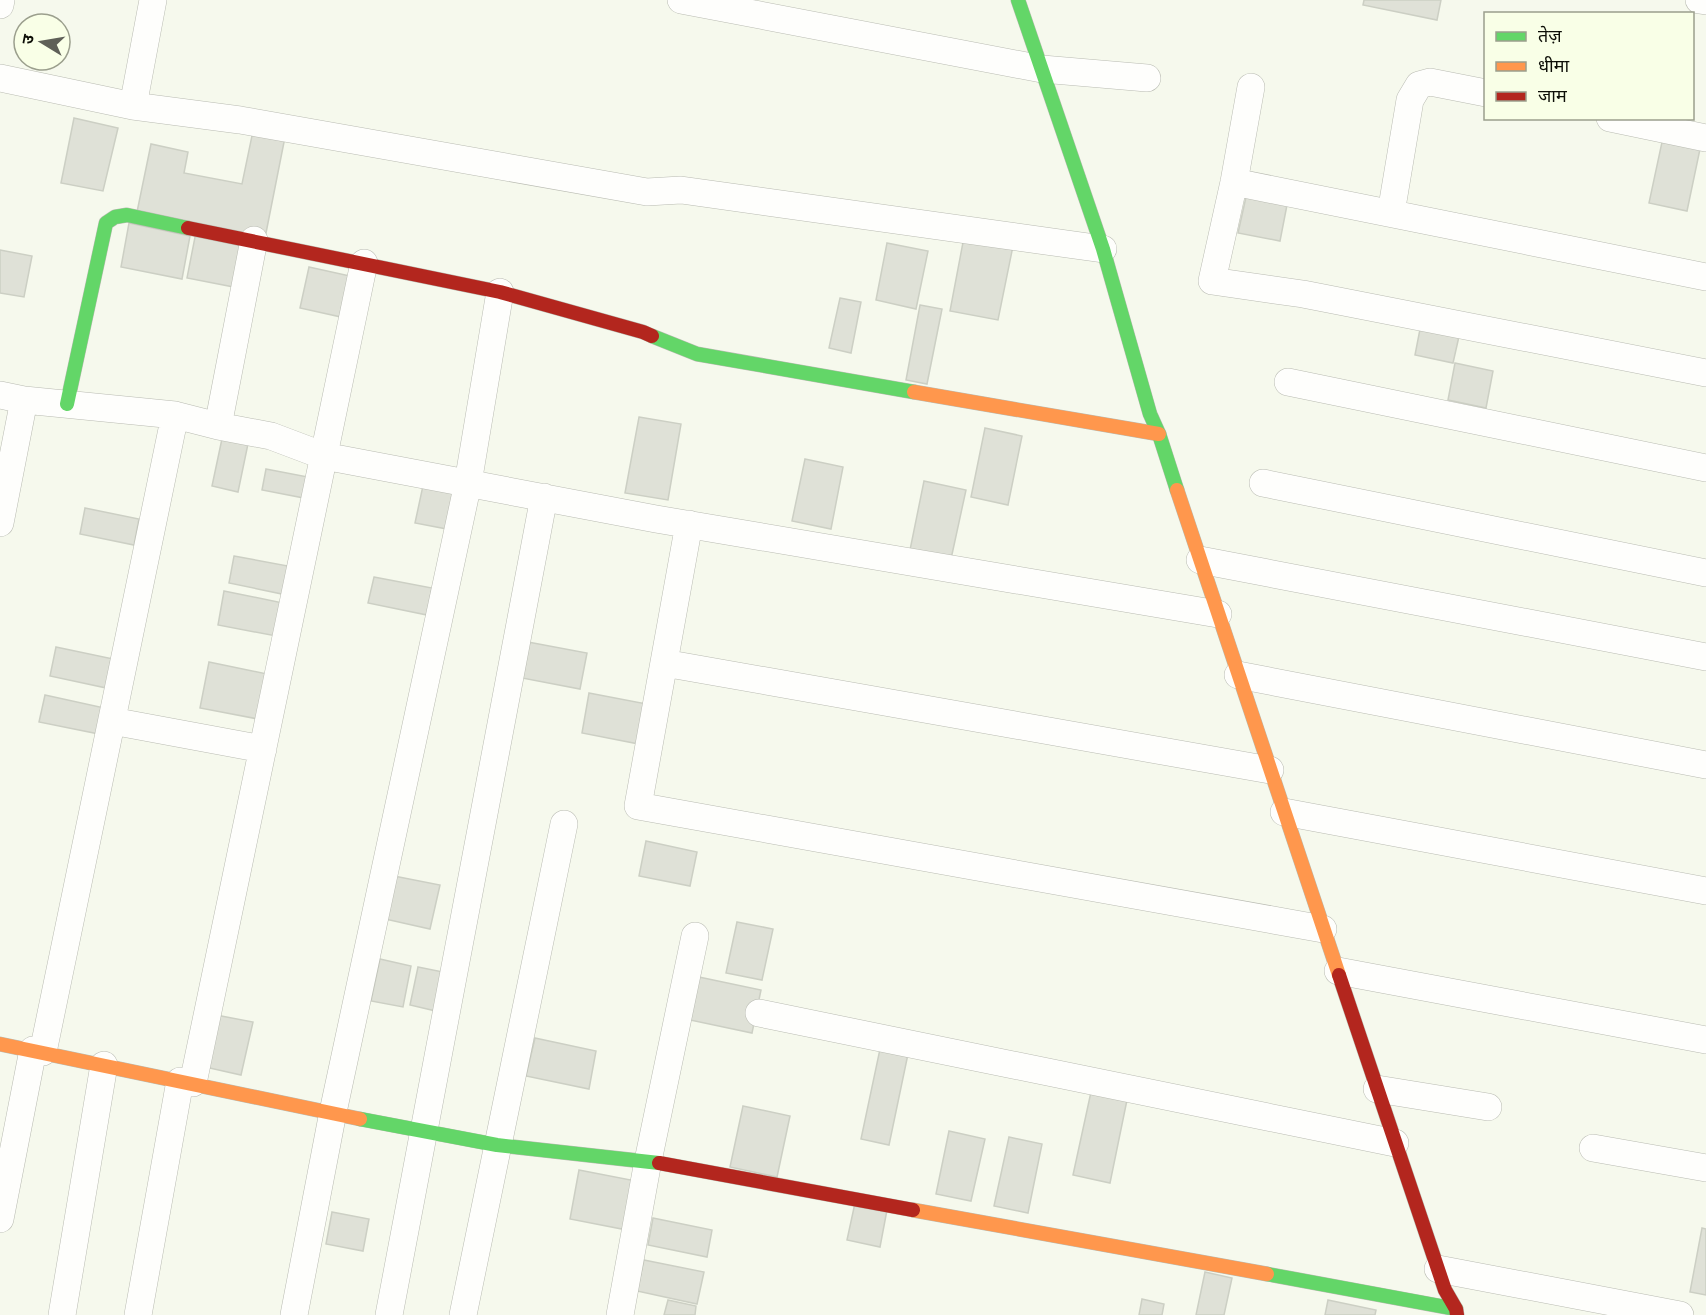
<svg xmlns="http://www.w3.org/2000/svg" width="1706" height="1315" font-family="'Libre Baskerville','Noto Sans Devanagari',serif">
<rect width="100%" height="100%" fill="#f6f9ed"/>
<path fill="#dfe1d7" stroke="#cccfc4" stroke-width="1.5" d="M1364,0H1441L1437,20L1363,5Z
M74,118L118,128L103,191L61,183Z
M254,126L286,132L265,238L137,212L151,144L188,152L184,173L242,184Z
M1662,142L1700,149L1687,211L1649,203Z
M1246,197L1287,205L1280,241L1238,233Z
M129,223L190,236L182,279L121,267Z
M196,232L247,245L239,288L187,278Z
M964,237L1013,246L998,320L950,311Z
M887,243L928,251L916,309L876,300Z
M0,250L32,256L24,297L0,293Z
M309,267L350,276L341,317L300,308Z
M840,298L861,302L851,353L829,348Z
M920,305L942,309L927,384L906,380Z
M1421,324L1460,332L1453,363L1415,355Z
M1455,363L1493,371L1486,408L1448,400Z
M639,417L681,424L668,500L625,493Z
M985,428L1022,436L1008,505L971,497Z
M223,434L249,439L238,492L212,486Z
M805,459L843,467L831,529L792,521Z
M266,469L308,477L304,498L262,490Z
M424,481L455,487L447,529L415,523Z
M924,481L966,490L951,559L910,550Z
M85,508L139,519L134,545L80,534Z
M234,556L288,566L282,594L229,583Z
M374,577L432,588L427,615L368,603Z
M224,591L283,603L276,636L218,625Z
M528,642L587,653L580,689L522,678Z
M56,647L118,660L111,689L50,676Z
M209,662L267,674L258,719L200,708Z
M589,693L652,705L644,745L582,733Z
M45,695L109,709L104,735L39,722Z
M646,841L697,852L690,886L639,876Z
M394,876L440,885L430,929L385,919Z
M737,922L773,929L762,980L726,973Z
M380,959L411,966L403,1007L371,1001Z
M418,967L448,973L440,1012L410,1005Z
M699,977L761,990L752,1033L690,1020Z
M216,1015L253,1022L241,1075L205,1067Z
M535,1038L596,1051L589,1089L526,1076Z
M880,1049L908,1054L889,1145L861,1139Z
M1091,1092L1127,1100L1110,1183L1073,1175Z
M743,1106L790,1116L777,1177L730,1167Z
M949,1131L985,1139L971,1201L936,1194Z
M1009,1137L1042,1144L1028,1213L994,1206Z
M579,1170L636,1181L627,1230L570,1219Z
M855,1203L887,1210L880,1247L847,1240Z
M332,1212L369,1219L363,1251L326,1244Z
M653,1218L712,1230L707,1257L648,1245Z
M1702,1228L1706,1229V1295L1690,1292Z
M644,1260L704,1272L697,1304L637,1291Z
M1205,1272L1232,1278L1224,1315H1196Z
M1142,1299L1164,1304L1162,1315H1139Z
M668,1300L696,1306L695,1315H664Z
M1328,1300L1376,1310L1375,1315H1325Z"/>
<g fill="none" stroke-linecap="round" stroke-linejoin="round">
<defs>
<path id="street" d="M681,0L1042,69L1147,78
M1699,0L1706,1
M0,5L1,0
M0,78L133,106L240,120L647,192L681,190L1103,249
M1251,87L1234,182L1212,281L1303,294L1706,373
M133,106L153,0
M1610,118L1706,138
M1234,182L1706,277
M1391,213L1410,100L1419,85L1430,82L1486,93
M1288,382L1706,468
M0,395L24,400L175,415L218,426L271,436L324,456L656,519L1218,614
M218,426L254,240
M1263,483L1706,573
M0,523L24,400
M689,524L638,806L1323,929
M1200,560L1706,657
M664,663L1270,770
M1238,675L1706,765
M112,721L263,749
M1284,812L1706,891
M1338,971L1706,1040
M759,1013L1395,1143
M43,1052L175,415
M193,1083L364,263
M1377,1089L1488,1107
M1593,1148L1706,1168
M0,1219L33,1050
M1438,1269L1680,1315
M62,1315L104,1065
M138,1315L180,1081
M294,1315L333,1112L468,483L500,292
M389,1315L544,497
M463,1315L564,824
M620,1315L648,1161L695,936"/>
<path id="fast" d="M1018,0L1103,249L1150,414L1159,434L1177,490
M652,336L697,354L914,392
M67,404L106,223L115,217L127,215L188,228
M360,1119L497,1145L659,1163
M1267,1274L1456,1309"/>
<path id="slow" d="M914,392L1159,434
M1177,490L1339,975
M0,1044L360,1119
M913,1210L1267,1274"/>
<path id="jam" d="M188,228L500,292L643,332L652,336
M1339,975L1445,1290L1456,1309L1457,1315
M659,1163L913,1210"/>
</defs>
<use href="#street" stroke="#b9bbb2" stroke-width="28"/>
<use href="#fast" stroke="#b9bbb2" stroke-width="15"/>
<use href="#slow" stroke="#b9bbb2" stroke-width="15"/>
<use href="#jam" stroke="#b9bbb2" stroke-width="15"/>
<use href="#street" stroke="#fefefc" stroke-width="27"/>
<use href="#fast" stroke="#63d668" stroke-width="14"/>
<use href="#slow" stroke="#ff974d" stroke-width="14"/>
<use href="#jam" stroke="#b3261e" stroke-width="14"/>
</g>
<rect x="1484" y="12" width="210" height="108" fill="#f9ffe7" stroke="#9b9f8d" stroke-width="1.5"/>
<rect x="1496" y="32" width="30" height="9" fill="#63d668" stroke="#9b9f8d" stroke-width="1.5"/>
<text x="1538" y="42" font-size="18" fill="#0d0e07">तेज़</text>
<rect x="1496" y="62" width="30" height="9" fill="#ff974d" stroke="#9b9f8d" stroke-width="1.5"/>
<text x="1538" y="72" font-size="18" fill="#0d0e07">धीमा</text>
<rect x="1496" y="92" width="30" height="9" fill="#b3261e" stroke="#9b9f8d" stroke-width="1.5"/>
<text x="1538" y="102" font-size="18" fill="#0d0e07">जाम</text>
<g transform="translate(42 42) rotate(281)"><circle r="28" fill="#f9ffe7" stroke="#9b9f8d" stroke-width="1.5"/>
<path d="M0-4.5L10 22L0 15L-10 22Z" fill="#5f6058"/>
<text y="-9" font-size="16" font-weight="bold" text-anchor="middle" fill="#0d0e07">उ</text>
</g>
</svg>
